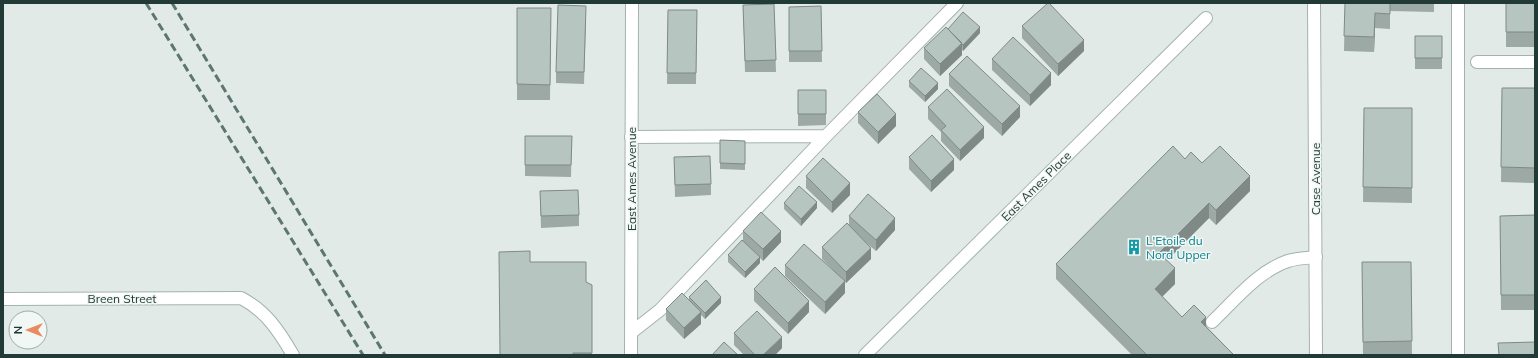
<svg xmlns="http://www.w3.org/2000/svg" width="1538" height="358" font-family="Mulish,sans-serif">
<rect width="100%" height="100%" fill="#e1eae7"/>
<g fill="none" stroke-linecap="round" stroke-linejoin="round">
<defs>
<path id="service" d="M1458,3V355
M1477,62H1535
M631,137L826,136
M1212,322C1235,300 1258,271 1288,261C1297,258 1307,258 1316,257
M632,332L660,310L826,136L957,3"/>
<path id="minor" d="M3,299L241,298C266,311 279,331 293,355
M631,355L632,3
M865,355L1206,18"/>
<path id="tertiary" d="M1314,3L1316,355"/>
</defs>
<use href="#service" stroke="#a4b2ae" stroke-width="14"/>
<use href="#minor" stroke="#a4b2ae" stroke-width="14"/>
<use href="#tertiary" stroke="#a4b2ae" stroke-width="14"/>
<use href="#service" stroke="#fff" stroke-width="12"/>
<use href="#minor" stroke="#fff" stroke-width="12"/>
<use href="#tertiary" stroke="#fff" stroke-width="12"/>
<path stroke="#5c7671" stroke-width="3" stroke-dasharray="8 4" stroke-linecap="butt" d="M146,3L363,355
M172,3L385,355"/>
</g>
<path fill="#9da9a5" d="M1345,3H1434V12L1390,11V29L1375,28L1374,52L1344,51Z
M1506,3H1535V47H1506Z
M774,4L776,72H745L743,5Z
M821,6L822,62H789V7Z
M517,8H551L550,100H517Z
M668,10H697L696,84H667Z
M586,18L584,84L556,83V72Z
M1022,26L1084,51L1058,76L1022,38Z
M948,29L980,33L963,51L962,50V55L940,76L924,59V48Z
M1415,36H1442V69H1415Z
M992,59L1051,85L1030,106L992,70Z
M949,74L1020,117L1002,136L949,86Z
M909,81L938,89L925,102L909,87Z
M1502,88H1535V183L1501,182Z
M798,90H826V125L798,126Z
M928,107L984,138L960,161L941,141V132L928,119Z
M1364,108H1412V203L1363,202Z
M858,112L896,126L878,144L858,123Z
M525,136H572L571,177L525,176Z
M720,140L745,141V170L720,169Z
M674,157L711,184V195L675,197Z
M909,157L954,170L931,192L909,169Z
M1185,159L1202,163L1250,191L1216,225L1209,218L1167,261L1175,284L1162,296L1182,317L1206,326L1234,355H1132L1056,279V264Z
M806,176L850,195L832,213L806,188Z
M540,191L579,215V226L541,228Z
M784,203L817,208L801,226L784,209Z
M1535,215V310H1501L1500,216Z
M849,216L895,230L876,251L864,241L871,259L846,283L822,259V247L849,225Z
M743,231L781,242L763,261L760,258V263L745,278L728,262V255L743,242Z
M530,262L592,285V355H500Z
M1362,262H1411L1412,355H1363Z
M785,265L845,293L825,314L785,276Z
M754,289L809,312L788,334L754,301Z
M689,297L721,303L705,319L701,315V324L684,339L666,320V309L689,300Z
M734,333L782,348L775,355H744L734,345Z"/>
<path fill="#7f8a86" d="M1375,13V28L1374,52V37Z
M980,27V33L963,51V45Z
M1084,40V51L1058,76V64Z
M962,43V55L940,76V64Z
M1051,73V85L1030,106V95Z
M938,83V89L925,102V96Z
M1020,106V117L1002,136V124Z
M896,114V126L878,144V132Z
M984,127V138L960,161V150Z
M954,159V170L931,192V181Z
M1250,176V191L1216,225V210Z
M850,183V195L832,213V202Z
M817,202V208L801,226V219Z
M1209,203V218L1159,268V253Z
M895,218V230L876,251V240Z
M781,231V242L763,261V249Z
M871,248V259L846,283V272Z
M760,257V263L745,278V272Z
M1175,268V284L1155,304V289Z
M845,281V293L825,314V302Z
M721,297V303L705,319V313Z
M809,301V312L788,334V323Z
M701,312V324L684,339V328Z
M1206,317V333L1201,322Z
M782,337V348L775,355H763Z"/>
<path fill="#b6c5c0" stroke="#7f8a86" d="M1048,3H1049L1084,40L1058,64L1022,26Z
M1345,3H1390V14L1375,13L1374,37L1344,36Z
M1506,3H1535V32H1506Z
M774,4L776,60L745,61L743,5Z
M558,5L586,6L584,72H556Z
M821,6L822,51H789V7Z
M517,8H551L550,85L517,84Z
M668,10H697L696,73H667Z
M963,12L980,27L963,45L948,29Z
M946,27L962,43L940,64L924,48Z
M1415,36H1442V58H1415Z
M1013,37L1051,73L1030,95L992,59Z
M967,56L1020,106L1002,124L949,74Z
M921,68L938,83L925,96L909,81Z
M1502,88H1535V168L1501,167Z
M947,89L984,127L960,150L941,130L946,126L928,107Z
M798,90H826V114H798Z
M877,94L896,114L878,132L858,112Z
M1364,108H1412V188L1363,187Z
M932,135L954,159L931,181L909,157Z
M525,136H572L571,165H525Z
M720,140L745,141V164L720,163Z
M1173,146L1185,159L1191,152L1202,163L1220,146L1250,176L1216,210L1209,203L1159,253L1175,268L1155,289L1182,317L1194,305L1206,317L1201,322L1234,355H1147L1056,264Z
M710,156L711,184L675,185L674,157Z
M823,158L850,183L832,202L806,176Z
M799,186L817,202L801,219L784,203Z
M578,190L579,215L541,216L540,191Z
M868,194L895,218L876,240L849,216Z
M761,212L781,231L763,249L743,231Z
M1535,215V295H1501L1500,216Z
M847,223L871,248L846,272L822,247Z
M742,240L760,257L745,272L728,255Z
M804,244L845,281L825,302L785,265Z
M530,251V262H586V282L592,285V353H573V355H500L499,252Z
M1362,262H1411L1412,341L1363,342Z
M775,267L809,301L788,323L754,289Z
M706,280L721,297L705,313L689,297Z
M682,293L701,312L684,328L666,309Z
M757,311L782,337L763,355H755L734,333Z
M724,342L738,355H712Z
M1535,342V355H1499L1498,343Z"/>
<defs>
<symbol id="building-bare" viewBox="-9 -9 18 18"><path d="M-4-6H4V6H1V3H-1V6H-4ZM-2.5-4.3h1.7v1.8h-1.7ZM.8-4.3h1.7v1.8H.8ZM-2.5-1h1.7V.8h-1.7ZM.8-1h1.7V.8H.8Z" fill="#0f9aa8" stroke="#f1f7f4" stroke-width="2.5" paint-order="stroke"/></symbol>
</defs>
<g fill-rule="evenodd">
<use href="#building-bare" x="1123" y="236" width="22" height="22"/>
</g>
<g text-anchor="middle" dominant-baseline="central" stroke-width="3" stroke-linejoin="round" paint-order="stroke">
<g font-size="12" fill="#223a35" stroke="#f1f7f4">
<text transform="translate(631 179) rotate(-90)">East Ames Avenue</text>
<text transform="translate(1315 179) rotate(-90)">Case Avenue</text>
<text transform="translate(1036 186) rotate(-45)">East Ames Place</text>
<text x="122" y="298">Breen Street</text>
</g>
<g font-size="12" fill="#0d838f" stroke="#f1f7f4" text-anchor="start">
<text x="1146" y="240">L'Etoile du<tspan x="1146" dy="14">Nord Upper</tspan></text>
</g>
</g>
<rect width="1538" height="358" fill="none" stroke="#223a35" stroke-width="8"/>
<g transform="translate(28 330) rotate(270)"><circle r="19" fill="#f1f7f4" stroke="#9eaba8"/>
<path d="M0-3L7 15L0 10L-7 15Z" fill="#e98b5f"/>
<text y="-6" font-size="11" font-weight="bold" text-anchor="middle" fill="#223a35">N</text>
</g>
</svg>
